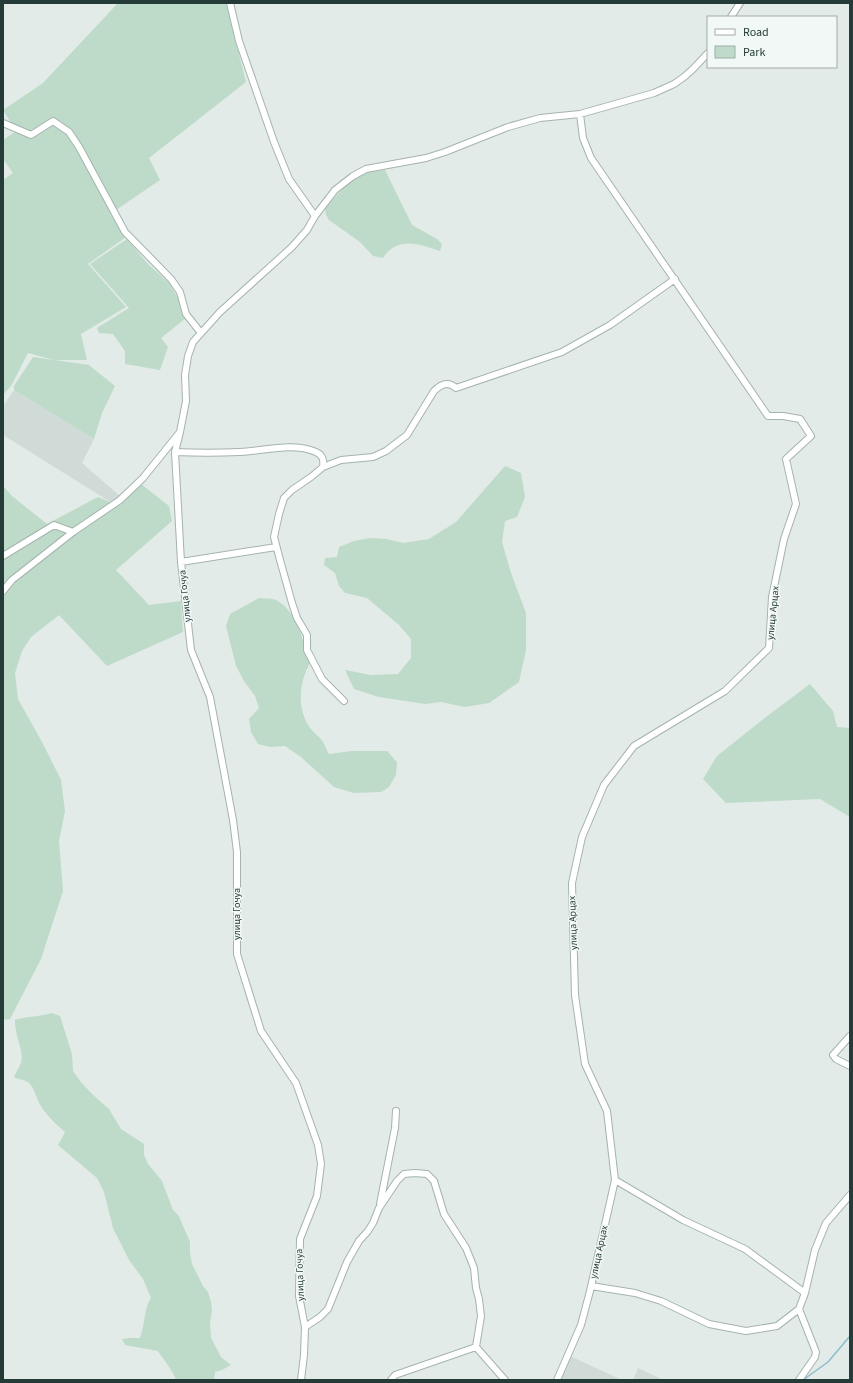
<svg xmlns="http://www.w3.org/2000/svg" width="853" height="1383" font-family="'Source Sans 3',sans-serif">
<rect width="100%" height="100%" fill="#e2ebe8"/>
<path fill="#d0dbd7" d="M14,390L94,439L82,463L120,496L112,503L3,435V406Z
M570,1356L622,1380H559Z
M638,1368L664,1380H633Z"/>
<path fill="#bddbc8" d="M118,3H226L246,82L149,158L160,180L110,214L126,237L88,264L126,307L81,334L87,360H55L89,365L115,386L102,413L94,439L14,390V386L33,357L54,360L28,353L11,386L3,395V180L13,173L3,159V140L16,131L3,110L43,83Z
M385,170L412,225L437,239L442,244L440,251C424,246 406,238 391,249C388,251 385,255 383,258L373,256L360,242L329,220L326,215L325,209C337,195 350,178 369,172C374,170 380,171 385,170Z
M127,239L147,263L169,283L180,302L186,318L161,338L168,347L160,370L125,364V351L113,334L99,333L97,328L129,308L90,264Z
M505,466L521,473L525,497L517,517L505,521L502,542L511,573L526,613V650L519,682L489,703L465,707L441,702L425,704L379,697L354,689L345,670L371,675L398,674L411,658V639L399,625L367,598L345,593L339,586L335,573L324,565L325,558L337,557L339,547L354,541L370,538L387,539L403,543L429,539L456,522Z
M141,484L169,506L172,521L116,570L149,605L181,601L183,632L107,666L59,615L31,637L22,651L15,673L18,699L42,742L61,780L65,811L59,841L63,891L41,959L10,1019L3,1020V486L12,496L47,524L98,497L112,503L116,507Z
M259,598C264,599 268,598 272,599C286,601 297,622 301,634C304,644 304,653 310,663C299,682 296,710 311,729C313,732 317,735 320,738C324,742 326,749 329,754L352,751H387L397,762L396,775L389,787L381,792L354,793L334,787L301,757L285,746L270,747L258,744L251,732L249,719L259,708L255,696L244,681L236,666L226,626L230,614Z
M810,684L833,711L837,727L850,728V817L820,799L726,803L703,779L717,756L766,717Z
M52,1013L60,1016L72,1054L73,1071L81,1082L92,1094L109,1109L121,1129L144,1144V1155L148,1164L162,1181L173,1210L179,1216L183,1226L190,1242V1253L192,1264L203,1286L208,1292L211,1302L212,1310L210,1323L211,1338L221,1357L231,1365L222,1370L215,1372L214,1380H176C174,1372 163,1359 158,1351L125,1345L122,1339L129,1338H140C145,1325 144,1308 151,1298L143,1279L129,1260L113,1228L104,1192L97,1178L58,1145L65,1132C56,1124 47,1116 41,1106C36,1099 35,1088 29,1083C25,1079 19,1080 14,1077C16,1072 20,1066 21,1063C24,1052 17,1040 16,1030C15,1027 15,1023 15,1020C27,1016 40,1017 52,1013Z"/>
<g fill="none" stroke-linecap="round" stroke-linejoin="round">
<path stroke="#8ebbcc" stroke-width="1.5" d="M803,1380L828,1362L850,1336"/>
<defs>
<path id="minor" d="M230,3L239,41L274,142L289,179L315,216
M731,17L740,3
M3,123L31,135L53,121L69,132L79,147L125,232L171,279L180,292L186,314L201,333
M180,432L175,452L181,562L191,650L210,697L233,820L237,852V954L261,1031L296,1083L318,1145L321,1164L317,1196L300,1239L299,1296L305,1327L304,1355L301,1380
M175,452C197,453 218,453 240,452C264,451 292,442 316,452C323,455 324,460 323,467L311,477L292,490L284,498L279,514L274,537L280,560L292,603L297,618L307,635V650L322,679L344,701
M323,467L341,460L373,457L386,451L407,435L434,391C441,384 448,381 456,388L562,352L610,325L675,279
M3,556L54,525L73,532
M181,562L276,547
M3,591L12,580L73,532L120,500L143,478L180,432L186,401L185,375L188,356L193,342L220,312L292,247L307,230L315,216L335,190L353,176L366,169L426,158L445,152L508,127L540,118L580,114L654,93L674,84L684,77L693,69L708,53
M850,1036L833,1055L836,1059L850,1066
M615,1180L683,1220L745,1249L805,1293
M380,1204L395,1128L396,1111
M591,1286L635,1293L661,1301L709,1324L746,1331L777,1326L799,1309L805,1293L815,1250L826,1223L850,1195
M799,1309L816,1352L815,1357L799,1380
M305,1327L320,1317L328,1309L347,1262L359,1241L368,1231L373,1223L379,1208L397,1181L404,1174L415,1173L427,1174L434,1181L444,1214L466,1248L474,1268L476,1288L479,1299L481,1316L476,1347L505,1380
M391,1380L395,1375L476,1347
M557,1380L581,1325L590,1291L615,1180L607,1111L585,1064L575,995L572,883L582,837L604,785L634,746L725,691L769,648L772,597L784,539L796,504L786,459L811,436L800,419L783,416H768L591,158L583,138L580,114"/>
</defs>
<use href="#minor" stroke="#a5b3af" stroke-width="8"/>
<use href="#minor" stroke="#fff" stroke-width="6"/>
</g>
<g text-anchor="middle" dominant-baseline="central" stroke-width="3" stroke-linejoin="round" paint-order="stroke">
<g font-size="10" fill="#243b37" stroke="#f2f8f6">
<text transform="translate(185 596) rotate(-96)">улица Гочуа</text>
<text transform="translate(773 613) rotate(-84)">улица Арцах</text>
<text transform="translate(237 914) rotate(-90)">улица Гочуа</text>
<text transform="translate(573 923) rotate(-92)">улица Арцах</text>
<text transform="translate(599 1252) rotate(-78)">улица Арцах</text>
<text transform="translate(300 1275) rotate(-92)">улица Гочуа</text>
</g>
</g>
<rect width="853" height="1383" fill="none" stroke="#243b37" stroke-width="8"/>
<rect x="707" y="16" width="130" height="52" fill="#f2f8f6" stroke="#a0acaa"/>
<rect x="715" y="29" width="20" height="6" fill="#ffffff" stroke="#a0acaa"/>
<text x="743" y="36" font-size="12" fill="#243b37">Road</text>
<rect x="715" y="46" width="20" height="12" fill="#bddbc8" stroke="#a0acaa"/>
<text x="743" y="56" font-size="12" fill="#243b37">Park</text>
</svg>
